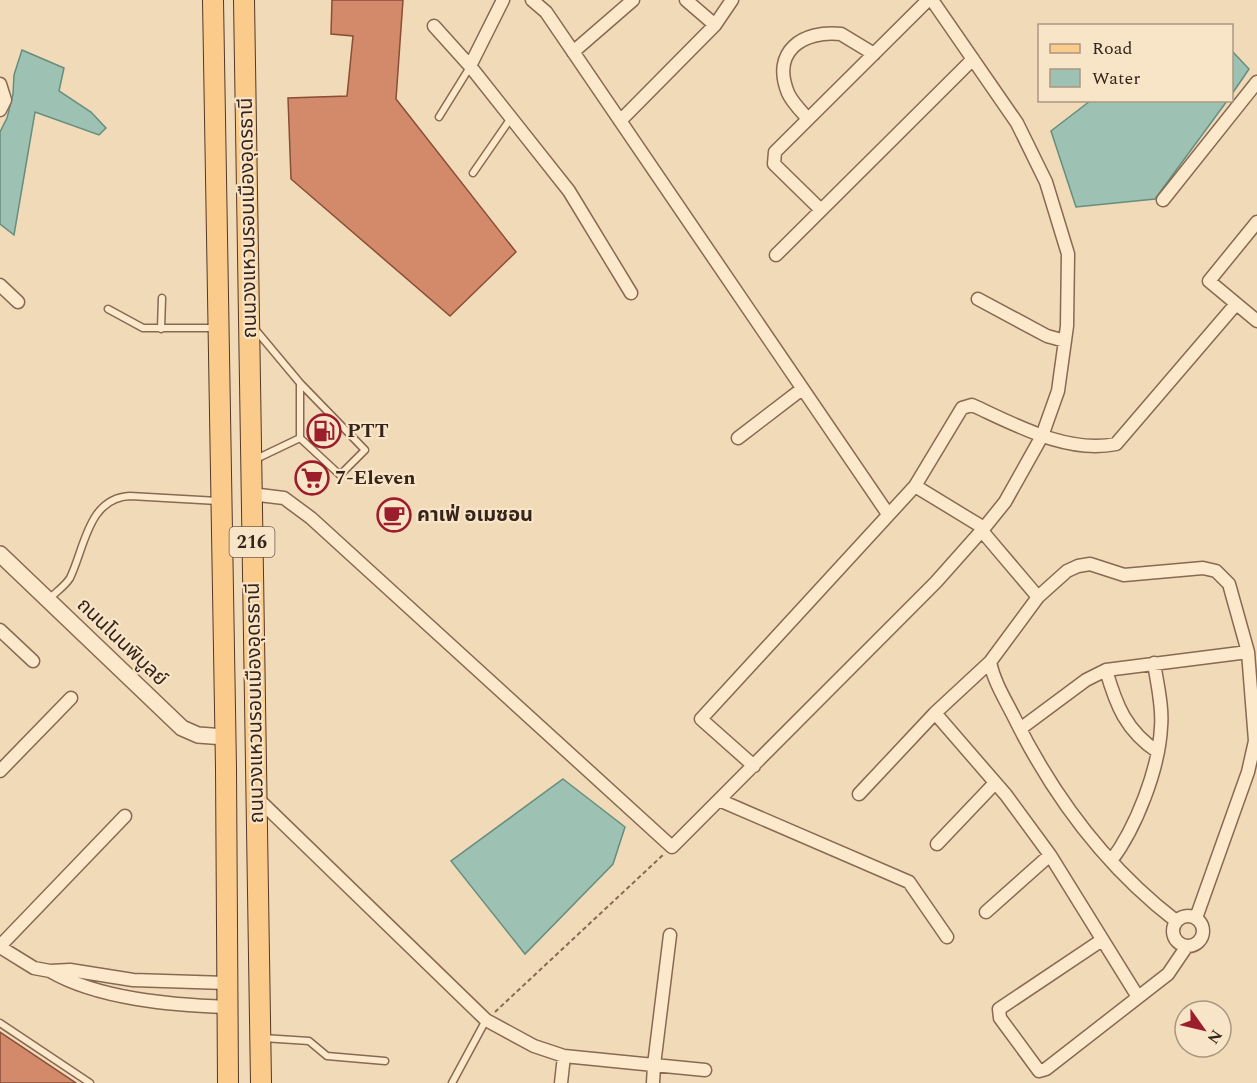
<svg xmlns="http://www.w3.org/2000/svg" width="1257" height="1083" font-family="Spectral,'Noto Sans Thai',serif">
<rect width="100%" height="100%" fill="#f1dab8"/>
<path fill="#9dc1b2" stroke="#658e7f" stroke-width="1.5" d="M22,50L64,68L59,91L91,112L106,128L99,135L35,112L14,235L0,224V132L7,118L13,94L14,75Z
M1232,51L1249,69L1232,94Z
M1090,101V100L1227,101L1155,199L1076,207L1051,131Z
M563,779L625,827L613,864L525,954L451,861Z"/>
<path fill="#d38a6a" stroke="#894e36" stroke-width="1.5" d="M332,0H403L396,99L516,252L450,316L291,179L288,98L347,96L353,36L331,34Z
M0,1032L76,1083H0Z"/>
<g fill="none" stroke-linecap="round" stroke-linejoin="round">
<defs>
<path id="service" d="M439,117L470,67
M473,173L511,118
M108,309L143,328H215
M254,328L300,383V438L256,459
M161,329L162,298
M300,438L340,475L365,450L300,383
M50,598C56,592 65,586 70,578C85,547 88,498 130,496L218,501
M0,1023L90,1083
M263,1038L309,1041L327,1056L385,1061
M452,1083L486,1020"/>
<path id="minor" d="M532,0L546,12L888,514
M686,0L715,25
M434,26L470,66L569,191L631,293
M573,52L633,0
M470,66L503,0
M0,84L5,100L0,110
M808,119C801,111 792,102 788,93C771,51 803,30 841,34L874,54
M620,121L715,25L732,0
M1163,200L1257,82
M821,210L774,164L775,152L928,0
M1257,222L1209,281L1257,321
M776,255L973,59
M0,285L18,302
M978,299L1047,336L1065,341
M738,438L802,389
M915,486L984,528
M251,494L284,498L311,518L672,847L936,582L984,528L1005,502L1042,436L1058,391L1067,326L1068,254L1046,182L1017,123L932,0
M982,531L1038,597
M0,630L33,661
M990,662C994,682 1005,699 1014,717C1053,796 1106,867 1176,921
M1106,670C1116,705 1126,731 1158,752
M935,713L1006,795L1050,855L1138,997
M1020,729L1086,680L1106,670L1248,652
M754,766L701,719L915,486L962,408L972,405C1016,425 1067,454 1116,444L1236,304
M0,771L71,698
M859,794L935,713L990,662L1038,597L1067,571L1078,566L1090,564L1124,575L1203,568L1216,571L1229,584L1248,652L1255,741L1248,772L1196,918
M256,797L486,1020L534,1046L564,1056
M719,800L909,882L947,937
M937,844L995,783
M1111,861C1136,828 1159,769 1161,727C1163,707 1157,683 1154,663
M986,912L1050,855
M1173 931a15 15 0 1 1 30 0a15 15 0 1 1-30 0Z
M670,935L654,1065L705,1070
M1102,940L999,1009L1000,1018L1039,1071L1046,1069L1168,974L1187,946
M0,946L125,816
M0,947L34,968L50,971L70,970L133,980L226,983
M50,971C98,999 172,1005 226,1007
M561,1083L564,1056L654,1065L653,1083"/>
<path id="tertiary" d="M0,554L182,728L198,735L225,737"/>
<path id="primary" d="M213,0L226,768L228,1083
M244,0L261,1083"/>
</defs>
<use href="#service" stroke="#886952" stroke-width="9"/>
<use href="#minor" stroke="#886952" stroke-width="15"/>
<use href="#tertiary" stroke="#886952" stroke-width="18"/>
<use href="#primary" stroke="#553727" stroke-width="22"/>
<path stroke="#886952" stroke-width="2" stroke-dasharray="4.5 3" stroke-linecap="butt" d="M495,1012L664,854"/>
<use href="#service" stroke="#fce8cb" stroke-width="6"/>
<use href="#minor" stroke="#fce8cb" stroke-width="12"/>
<use href="#tertiary" stroke="#fce8cb" stroke-width="15"/>
<use href="#primary" stroke="#facb8a" stroke-width="20"/>
</g>
<defs>
<symbol id="fuel-ring" viewBox="-11 -11 22 22"><circle r="9.5" fill="#f8e5c8" stroke="#9c1d2c" stroke-width="1.5"/><path d="M-5.5-6h7V0h2V4h1.3V-2.5L3-4.5l.8-.8L6-3V5H2.5V1h-1V6h-7ZM-4.2-4.7v3.2H.2V-4.7Z" fill="#9c1d2c"/></symbol>
<symbol id="supermarket-ring" viewBox="-11 -11 22 22"><circle r="9.5" fill="#f8e5c8" stroke="#9c1d2c" stroke-width="1.5"/><path d="M-6-5.5h2.5l.6 2H6L4.5 2H-2.5L-4.4-4H-6ZM-1.5 3.2a1.3 1.3 0 1 0 .1 0ZM3 3.2a1.3 1.3 0 1 0 .1 0Z" fill="#9c1d2c"/></symbol>
<symbol id="cafe-ring" viewBox="-11 -11 22 22"><circle r="9.5" fill="#f8e5c8" stroke="#9c1d2c" stroke-width="1.5"/><path d="M-5.5-4.5H6V0H3Q3 3.5 0 3.5H-2.5Q-5.5 3.5-5.5 0ZM3-3.2v2h1.7v-2ZM-6 4.5H4V6H-6Z" fill="#9c1d2c"/></symbol>
</defs>
<g fill-rule="evenodd">
<use href="#fuel-ring" x="305" y="412" width="38" height="38"/>
<use href="#supermarket-ring" x="293" y="459" width="38" height="38"/>
<use href="#cafe-ring" x="375" y="496" width="38" height="38"/>
</g>
<g text-anchor="middle" dominant-baseline="central" stroke-width="4.5" stroke-linejoin="round" paint-order="stroke">
<rect fill="#f8e5c8" stroke="#705d4e" stroke-width="1.5" x="229.5" y="527" width="45" height="30" rx="4.5"/>
<g font-size="18" font-weight="bold" fill="#362319">
<text x="252" y="542">216</text>
</g>
<g font-size="20" fill="#362319" stroke="#f8e5c8">
<text transform="translate(248 218) rotate(-91)">ถนนวงแหวนรอบเมืองอุดรธานี</text>
<text transform="translate(122 642) rotate(44)">ถนนโนนพิบูลย์</text>
<text transform="translate(255 703) rotate(-91)">ถนนวงแหวนรอบเมืองอุดรธานี</text>
</g>
<g font-size="20" font-weight="bold" fill="#362319" stroke="#f8e5c8" text-anchor="start">
<text x="347" y="431">PTT</text>
<text x="335" y="478">7-Eleven</text>
<text x="417" y="515">คาเฟ่ อเมซอน</text>
</g>
</g>
<rect x="1038" y="24" width="195" height="78" fill="#f8e5c8" stroke="#aa9782" stroke-width="1.5"/>
<rect x="1050" y="44" width="30" height="9" fill="#facb8a" stroke="#aa9782" stroke-width="1.5"/>
<text x="1092" y="54" font-size="18" fill="#362319">Road</text>
<rect x="1050" y="69" width="30" height="18" fill="#9dc1b2" stroke="#aa9782" stroke-width="1.5"/>
<text x="1092" y="84" font-size="18" fill="#362319">Water</text>
<g transform="translate(1203 1029) rotate(124)"><circle r="28" fill="#f8e5c8" stroke="#aa9782" stroke-width="1.5"/>
<path d="M0-4.5L10 22L0 15L-10 22Z" fill="#9c1d2c"/>
<text y="-9" font-size="16" font-weight="bold" text-anchor="middle" fill="#362319">N</text>
</g>
</svg>
